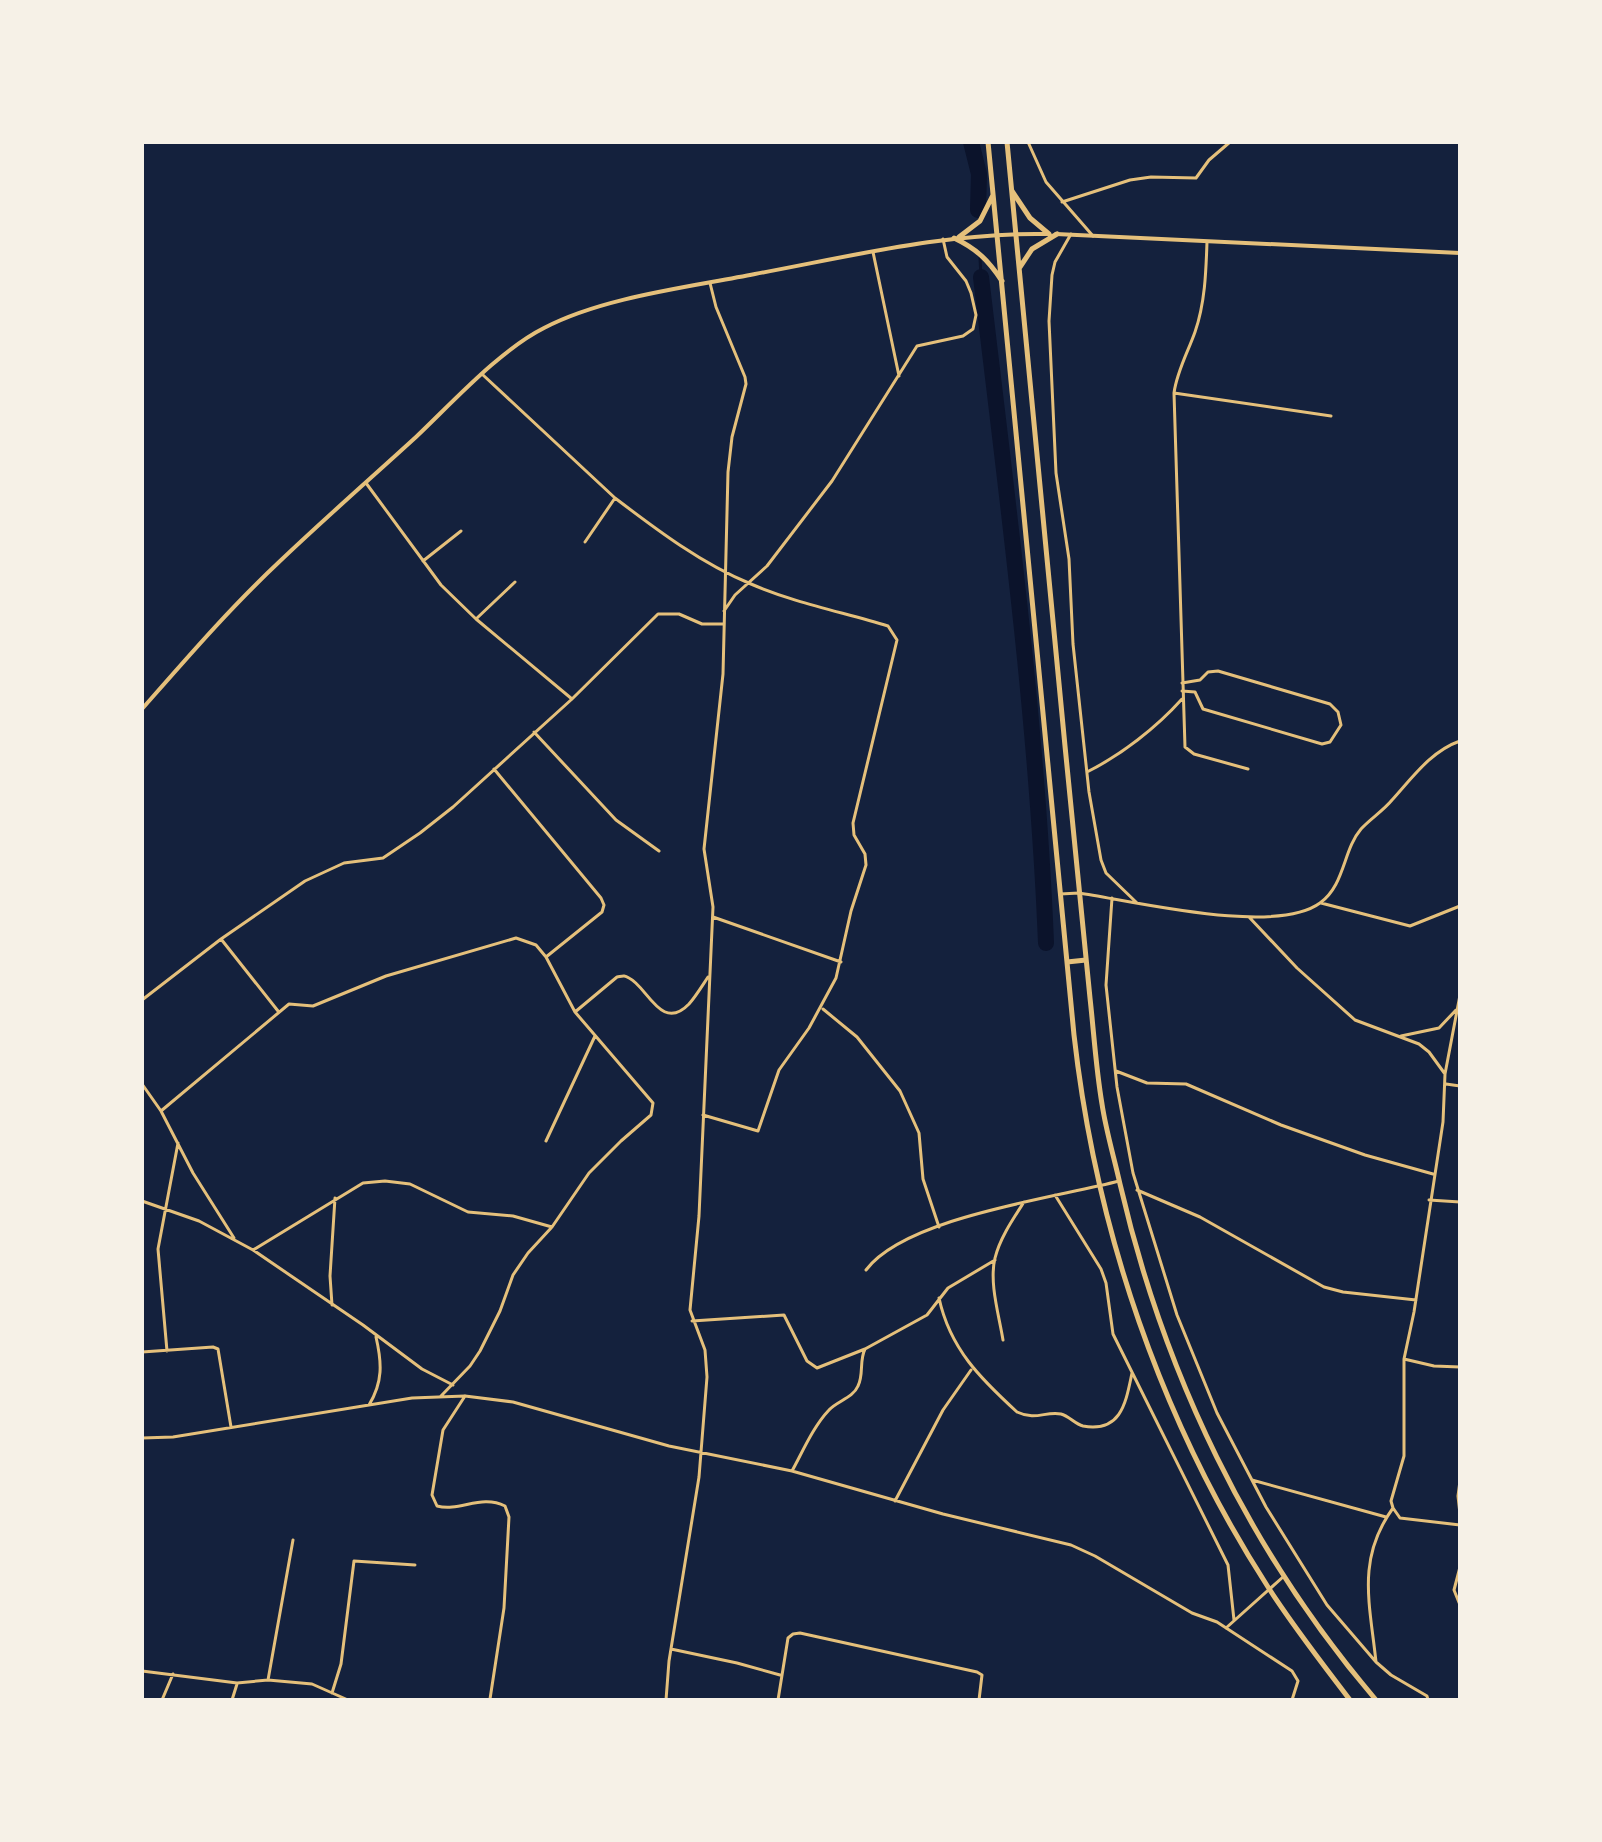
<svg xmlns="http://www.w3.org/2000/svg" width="1602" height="1842" font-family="Helvetica,sans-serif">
<rect width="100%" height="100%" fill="#14213d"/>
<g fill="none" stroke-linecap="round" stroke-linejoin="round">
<path stroke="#0b132b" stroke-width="3" d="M980,258L981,277"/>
<path stroke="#0b132b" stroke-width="16" d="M971,142L979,174L978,210
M981,277C1007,498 1037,720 1046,943"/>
<path stroke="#e5c07b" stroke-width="3" d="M1028,142L1046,182L1093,236
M1062,202L1130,180L1151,177L1196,178L1209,160L1230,142
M1071,234L1055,262L1052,275L1049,321L1056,473L1069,559L1073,644L1089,792L1101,860L1106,873L1137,903
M1207,242C1206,272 1205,303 1195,332C1188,352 1177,371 1174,393L1185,747L1194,754L1248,769
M873,252L899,376
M483,375L615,498L585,542
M1174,393L1331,416
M366,483L441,585L476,619L572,699
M615,498C657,530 702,564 751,584C795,603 842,612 888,626L897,640L853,823L854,835L865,854L866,865L851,911L836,978L809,1028L779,1070L758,1131L703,1115
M423,561L461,531
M724,611L735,595L767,566L832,481L917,346L963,336L973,329L976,315L971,293L966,281L947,257L943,239
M476,619L515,582
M1182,691L1195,692L1203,709L1322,744L1330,742L1341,725L1338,712L1330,704L1218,671L1208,672L1200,680L1182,683
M534,732L616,820L659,851
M494,769L601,898L604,905L602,912L546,957
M1087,772C1121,755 1156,728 1182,699
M1060,894L1079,893C1133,901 1275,936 1320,903C1345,885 1343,850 1361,829C1370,819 1383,811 1392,800C1412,778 1431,751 1460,741
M1112,898L1106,985L1117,1087L1133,1173L1177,1315L1217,1413L1266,1507L1327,1605L1376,1662
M1321,903L1410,926L1460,906
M713,917L841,962
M1249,917L1297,968L1355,1020L1419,1044L1429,1052L1445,1074L1443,1122L1414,1312L1404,1359V1456L1391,1501L1393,1508L1400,1518L1460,1525
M221,939L278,1011
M142,1000L221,939L305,881L344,863L383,858L420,833L453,807L572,699L658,614H679L702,624H723
M823,1009L857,1037L900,1091L919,1133L923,1179L939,1227
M575,1012L617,977C623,976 624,975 629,978C647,986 661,1033 689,1004C696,996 702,986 708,977
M1401,1036L1439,1028L1456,1010
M1116,1071L1147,1083L1186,1084L1281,1125L1365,1155L1433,1174
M1445,1074L1460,995
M142,1084L161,1111L193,1173L234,1238
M1446,1084L1460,1086
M161,1111L289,1004L313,1006L386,976L516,938L536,945L546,957L575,1012L653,1103L651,1115L621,1141L589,1173L552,1227L528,1253L513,1275L500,1311L480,1351L470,1366L441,1396
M546,1141L595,1036
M1137,1190L1200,1217L1324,1287L1343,1292L1416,1300
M1055,1195L1101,1269L1106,1283L1113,1334L1228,1565L1234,1620
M1429,1200L1460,1202
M142,1201L199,1221L253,1250L363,1325L422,1369L453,1385
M253,1250L363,1183L385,1181L410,1184L468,1212L513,1216L552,1227
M866,1270C906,1217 1055,1198 1119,1181
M939,1298C950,1349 981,1379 1017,1412C1036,1421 1045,1411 1061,1414C1069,1416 1075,1424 1083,1426C1122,1433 1126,1401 1132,1373
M332,1305L330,1276L335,1198
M692,1321L784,1315L807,1361L817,1368L865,1349
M1003,1340C999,1315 989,1283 995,1258C1000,1238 1013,1219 1024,1202
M167,1351L158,1249L178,1143
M142,1352L213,1347L218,1349L231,1427
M1404,1359L1434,1366L1460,1367
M465,1396L443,1430L432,1495L437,1506C460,1512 481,1494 505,1506L509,1517L504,1608L490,1699
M369,1405C383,1382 382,1363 376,1337
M142,1438L173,1437L412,1398L465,1396L513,1402L669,1446L792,1471L943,1514L1071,1545L1095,1556L1192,1613L1217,1622L1292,1671L1298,1681L1292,1700
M792,1471C803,1451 813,1427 829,1410C837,1401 853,1398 858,1386C864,1374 859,1361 865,1349L927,1315L948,1288L995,1260
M1252,1480L1386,1517
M1460,1481L1458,1496L1460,1514
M895,1501L943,1410L971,1370
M1393,1508C1356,1559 1370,1604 1376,1662L1391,1675L1427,1696L1428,1700
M1460,1567L1454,1590L1460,1605
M1226,1628L1283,1577
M671,1649L737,1663L780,1675
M142,1671L237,1683L268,1680L312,1684L348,1700
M268,1680L293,1540
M332,1693L341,1664L354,1561L415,1565
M162,1700L173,1674
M232,1700L237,1684
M666,1700L669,1661L699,1477L707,1377L705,1350L690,1310L699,1216L713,907L704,849L723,674L728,472L732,437L746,384L745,377L716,307L710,283
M778,1700L788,1638L793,1634L800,1633L977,1672L982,1675L979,1700"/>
<path stroke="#e5c07b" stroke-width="4" d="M1056,234L1460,253
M142,709C186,659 229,609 278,563C323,520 370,479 416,437C453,402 500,350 544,328C603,297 690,287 755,274C852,256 948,232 1047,234"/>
<path stroke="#e5c07b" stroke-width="5" d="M988,142L1074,1035C1096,1230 1161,1421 1268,1587C1293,1626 1322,1663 1350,1700
M1007,142C1026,343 1045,544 1065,746C1074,830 1081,914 1090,998C1094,1034 1096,1069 1102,1104C1106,1131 1114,1157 1120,1184C1164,1374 1249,1551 1376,1700
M1012,191L1030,218L1049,234
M959,237L980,221L993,195
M954,238C977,249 988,260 1002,281
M1020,267L1032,249L1057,234
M1067,962L1086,960"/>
</g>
<rect width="1602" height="1842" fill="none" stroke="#f6f1e7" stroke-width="288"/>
</svg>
